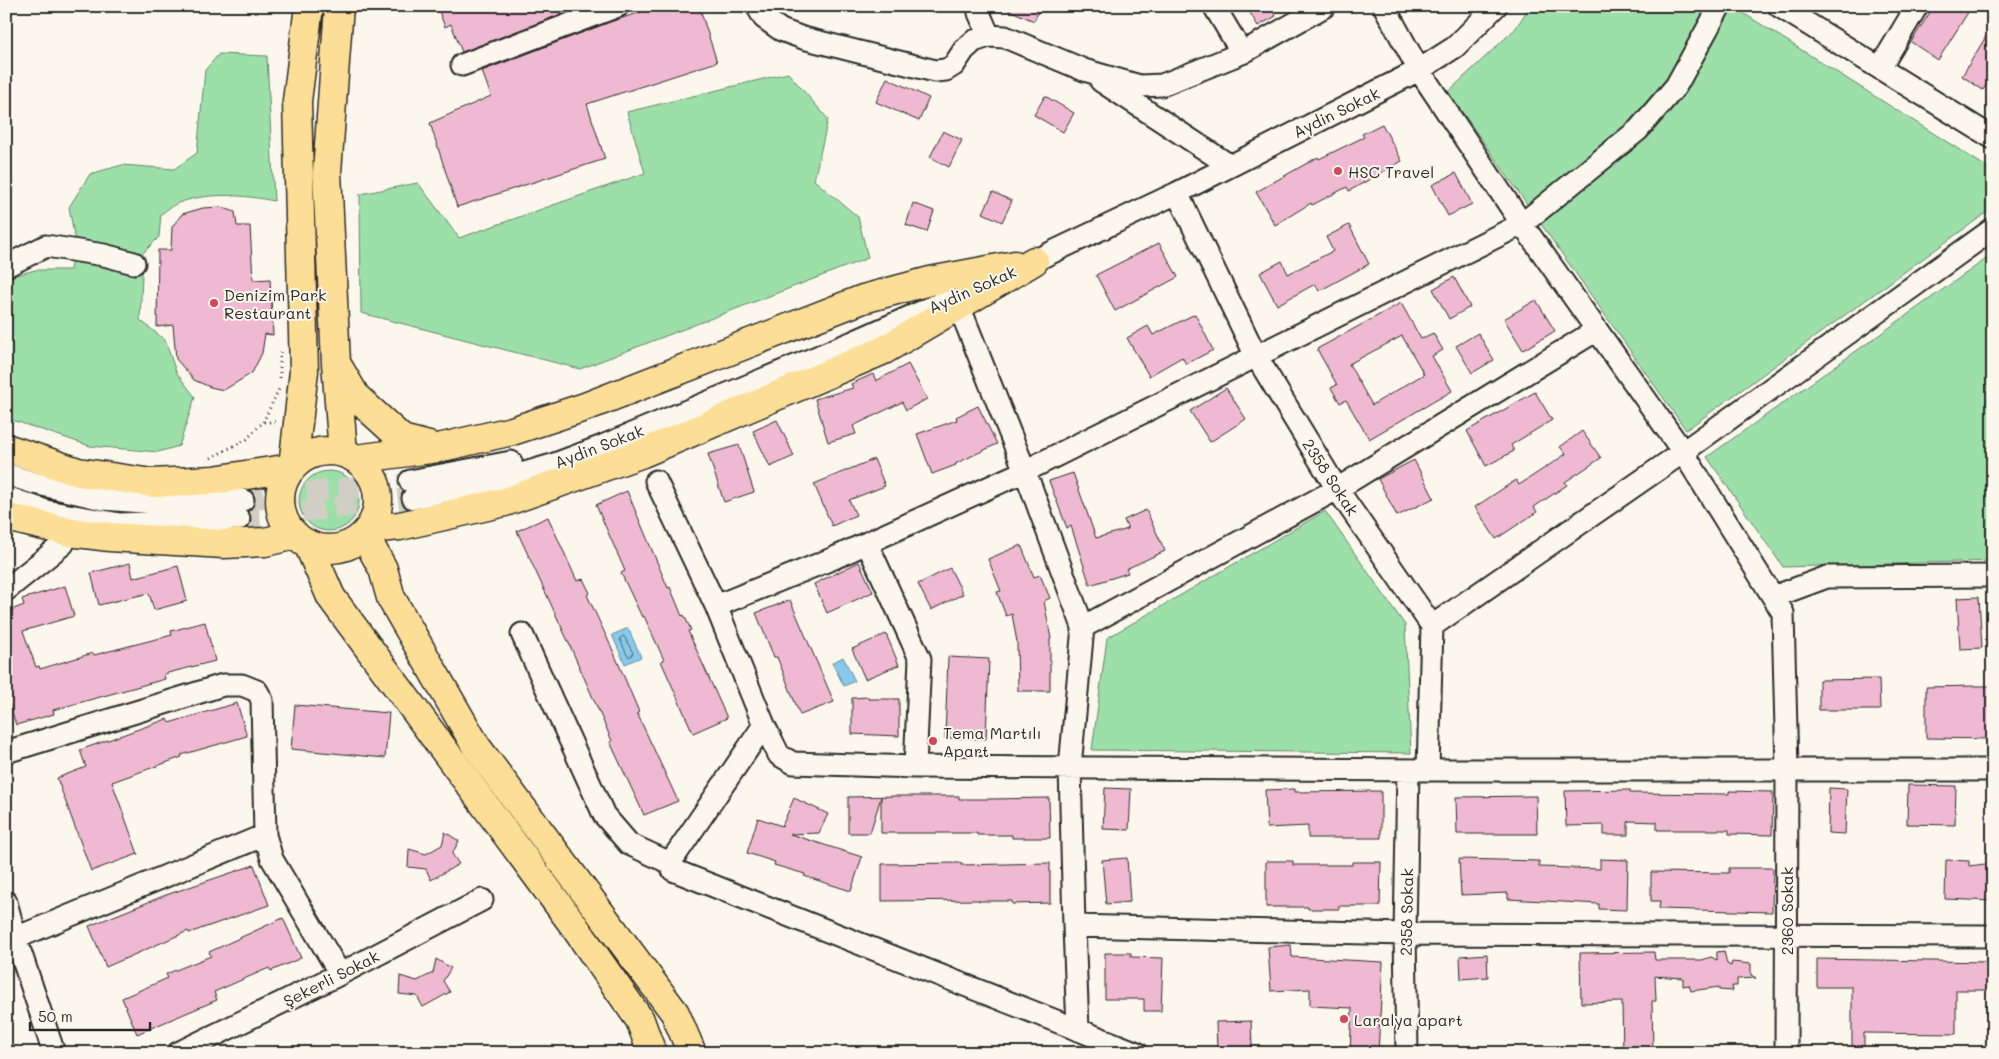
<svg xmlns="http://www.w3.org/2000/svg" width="1999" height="1059" font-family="Mali,sans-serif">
<rect width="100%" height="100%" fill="#fbf7ec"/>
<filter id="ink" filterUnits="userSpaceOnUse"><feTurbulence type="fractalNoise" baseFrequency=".02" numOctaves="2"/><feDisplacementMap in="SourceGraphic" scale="10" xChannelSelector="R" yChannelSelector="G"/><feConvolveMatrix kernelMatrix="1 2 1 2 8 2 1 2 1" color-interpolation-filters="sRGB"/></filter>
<g filter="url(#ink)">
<path fill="#9ddfa9" stroke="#64856a" d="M1530,6H1732L1993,171V208L1686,430L1448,92L1515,29Z
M219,54L267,56L274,201C245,195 211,192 181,202C174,204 167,210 161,214L159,237L143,253L140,320L165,340L176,372L195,397L179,446L158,452L90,446L6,418V278L35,270H70L75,240L69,207L90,174L122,165L174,169L197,153L205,70Z
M788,73L828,119L814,180L858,217L868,258L580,369L361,313L360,194L418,183L459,238L645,173L627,112Z
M1993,254V561L1783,567L1707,457Z
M299 501a30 30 0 1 1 60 0a30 30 0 1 1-60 0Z
M1325,511L1405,625L1411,753L1092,750L1107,638Z"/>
<path fill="#88cae9" stroke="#638a9d" d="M628,628L641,657L625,664L612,635Z
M843,657L855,681L844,686L832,663Z"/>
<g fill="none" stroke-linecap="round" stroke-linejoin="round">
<path stroke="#506b77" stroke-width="1" d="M624,636L633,653L630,657L627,655L620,639Z"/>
</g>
<path fill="#f0b9d2" stroke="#2b2b2b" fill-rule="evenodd" d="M437,6H582L462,52L451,24L445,27Z
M660,6H699L717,62L587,104L605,159L457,207L430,123L491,96L482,71L610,22Z
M1000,6H1041L1034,21Z
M1246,6H1270L1276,16L1258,26Z
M1934,6H1972L1938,60L1911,42Z
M1993,25V74L1983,90L1962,76Z
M887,78L929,98L919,121L876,102Z
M1045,96L1074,113L1063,132L1034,115Z
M1382,124L1402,161L1349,191L1347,187L1312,205L1311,203L1275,225L1256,192L1318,157L1319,159L1364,137L1362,134Z
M943,131L962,140L949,167L930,157Z
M1456,173L1472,204L1448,216L1432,185Z
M993,192L1012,201L1002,222L983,213Z
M913,203L934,211L927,232L906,225Z
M221,207L235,212L237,226H250L253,280L270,279L273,335L265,334L262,353L252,373L224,390L210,387L194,380L176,359L173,325L157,327L158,250H171L172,227L182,214L203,208Z
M1349,225L1369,264L1319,291L1315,284L1277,305L1260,273L1282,261L1288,274L1333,251L1326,237Z
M1159,243L1178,277L1115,311L1096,275Z
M1454,277L1470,307L1449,319L1433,289Z
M1536,300L1555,331L1523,350L1504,319Z
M1401,303L1421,339L1433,333L1443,350L1432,356L1452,391L1369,439L1346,400L1340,403L1331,388L1337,385L1317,349ZM1402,336L1424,374L1372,405L1349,364Z
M1195,314L1213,350L1186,364L1182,357L1149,376L1127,338L1148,326L1153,335Z
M1478,333L1494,360L1472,373L1456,346Z
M908,364L927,399L906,410L902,402L853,426L856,434L828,442L815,399L853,388L851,384L873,374L876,381Z
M1226,388L1246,419L1210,442L1190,411Z
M1535,392L1552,420L1511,445L1514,451L1486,466L1467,431Z
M978,406L997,444L955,464L956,465L932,474L917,434L957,420L956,417Z
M777,420L794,456L770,467L753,431Z
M1582,431L1601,458L1565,482L1567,485L1534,507L1537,512L1496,539L1475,507L1516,480L1519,485L1566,454L1560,447Z
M739,445L754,492L724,502L708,454Z
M874,459L885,486L849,500L856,515L832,526L814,484Z
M1414,460L1434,498L1397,516L1378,479Z
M1073,473L1096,538L1128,529L1124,520L1146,510L1165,551L1126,569L1128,573L1090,585L1071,526L1067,528L1049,481Z
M627,491L668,588L670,587L682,616L684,615L691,630L688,631L727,718L693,733L661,661L664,660L644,616L642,617L621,573L625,571L596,505Z
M548,517L577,581L583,579L590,593L587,595L614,653L639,712L637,713L678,801L644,815L610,742L612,741L567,639L517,531Z
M1021,545L1034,577L1040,575L1050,598L1044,601L1051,639H1050V691H1018L1017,642L1012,614L1006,616L997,592L1001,591L988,559Z
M859,562L873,592L827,613L814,584Z
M130,563L133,578L178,566L187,601L154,610L149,593L99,605L91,573Z
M950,568L963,594L931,610L918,584Z
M65,586L74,616L23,631L36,667L39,666L40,669L93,653L94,655L172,635L171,631L205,622L215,661L164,674L165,679L53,710L54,714L16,725L6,693V612L24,605L22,599Z
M1979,597L1982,648L1960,649L1957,598Z
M790,600L834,702L800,715L777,657H774L756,613Z
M886,634L899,665L865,679L852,649Z
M948,657L989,659L986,739L945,738Z
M1879,679L1880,710H1819V680Z
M1974,686H1993V739L1926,738V687Z
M868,697V699H899V736L852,734V698Z
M237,703L247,736L181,755L182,757L112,782L138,854L91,871L57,778L86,767L80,750L167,719L169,723Z
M295,705L389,713L385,758L291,749Z
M1908,785L1956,786L1955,825L1907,824Z
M1105,788L1131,789L1129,830L1103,829Z
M1829,788L1847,789L1845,834L1828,833Z
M1295,789V792L1381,791V838H1308V826L1267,828L1265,790Z
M1630,790V793L1729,794V791L1773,792L1772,835L1729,834V830H1657V822L1631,821L1628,822V835H1604V825L1566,826L1565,791Z
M897,796H959V799H992L1049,798L1050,838H1012V835H977V833H881V797L870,833H848V797Z
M1536,796L1537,834H1457L1456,797Z
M794,798L828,814L819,833L790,834L862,857L851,891L804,876L805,874L774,865L775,862L747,853L758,818L782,826Z
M445,832L459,841L452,854L459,864L431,880L426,869L408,867L409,849L426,854L442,845Z
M1127,858L1130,902L1106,904L1102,860Z
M1459,859L1539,861V867L1600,869V859L1628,860L1627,910L1599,909V904L1508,899V893L1461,895Z
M1946,860L1969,861V866L1993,863V901L1945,899Z
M1266,861H1293V865H1352V862H1381L1380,906H1339V909H1308V907H1266Z
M961,863V865L1050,863V903L1012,904V901H979V900L882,901V864Z
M254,865L269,905L189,933L188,931L106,967L89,926L166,895Z
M1729,868H1773L1772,912L1659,909L1660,901H1651V872L1729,873Z
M283,918L301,958L271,971L269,968L214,992L217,1000L137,1034L122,998L168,978L166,974L211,956L209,952Z
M1291,945L1292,957L1383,962L1378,1053H1350L1352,1008L1310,1006V989L1271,991L1268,947Z
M1724,951L1727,964L1731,966L1732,962L1751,964V975L1756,978L1737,979V986H1732L1733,991L1719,990V987L1691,991L1689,985L1683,986V978L1655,976L1656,1001H1652L1653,1053H1623L1622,1002L1581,1003L1580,953L1654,952L1655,960H1702L1711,957L1717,960V952Z
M1105,953H1131V957L1163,958L1161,1011H1144V999H1105Z
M1487,954L1488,977L1461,979L1460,956Z
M436,959L451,968L443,981L450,992L423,1007L417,996L399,994L400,976L417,981L433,973Z
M1817,959L1989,962V990H1956V1034L1864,1033V1053H1852V987H1817Z
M1251,1021L1252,1047L1217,1048L1216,1022Z"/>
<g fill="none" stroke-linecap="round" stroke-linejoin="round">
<path stroke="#d1cec5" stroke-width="21" stroke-dasharray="21 11" stroke-linecap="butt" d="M243,500L410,481
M239,519L413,498"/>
<defs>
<path id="minor" d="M757,6L764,18L781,30L803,38L935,71L946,70L954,65L964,50L974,41L989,36L1005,37L1084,70L1140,86L1162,85L1242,53L1325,6
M982,6L979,13L989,36
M1214,6L1242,53
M1384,6L1419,70L1522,224L1683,452L1783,613L1787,769L1786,1053
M1779,6L1993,138
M462,65L618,6
M1880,68L1917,6
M1101,81L1229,165
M1177,193L1256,356L1337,489L1432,626L1428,770
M6,266L46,246L104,255L134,263
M1021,267L1177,193L1419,70L1455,47L1496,6
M959,306L1025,471L1083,627L1070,767L1074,926L1078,1030
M6,474L34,483L103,499L181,505L243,500
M410,481L511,462
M656,481L716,606L764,725L779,755L793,763L915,767L1428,770H1993
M6,497L46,511L120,524L239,519
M413,498L507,478L552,465L600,447L853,342L948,300
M867,543L920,659L915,767
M6,590L63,544L69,532
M1773,597L1827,577L1993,576
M716,606L834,558L1025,471L1522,224L1638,130L1676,86L1720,6
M1432,626L1683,452L1993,229
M1083,627L1337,489L1597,330
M522,634L604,815L629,844L670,863
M764,725L670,863L673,870L1137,1053
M6,752L223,685H242L257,691L262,700L265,835L272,859L340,974
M6,902L16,939L54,1053
M1074,926L1405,934L1993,936
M6,942L265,835
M178,1053L340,974L482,900
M1407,1053L1405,934L1408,770"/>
<path id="major" d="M339,6L327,172L336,363L343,453
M339,368L356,397L402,439L429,446
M6,448L78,472L152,483L214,480L291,468
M280 500a49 49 0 1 1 98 0a49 49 0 1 1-98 0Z
M356,459L438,448L512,431L585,407L863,299L930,281L1015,265
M293,466L304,371L297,101L309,6
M6,517L69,532L110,537L224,544L265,542L295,535
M369,529L400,526L505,502L643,453L884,350L1034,261
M364,534L383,569L391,598L476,746L675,1013L692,1053
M308,544L331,597L572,923L640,1020L652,1053"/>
</defs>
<use href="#minor" stroke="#2b2b2b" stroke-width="25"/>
<use href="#major" stroke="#2b2b2b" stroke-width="31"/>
<path stroke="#2b2b2b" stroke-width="3" stroke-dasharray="1 4" stroke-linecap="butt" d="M280,378V349
M263,422L279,389
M211,458L247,439L263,422H278
M387,474L393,507"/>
<use href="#minor" stroke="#fbf7ec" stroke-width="21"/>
<use href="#major" stroke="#fcde96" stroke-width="28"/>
</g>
</g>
<g fill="#d1495b" stroke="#fbf7ec" stroke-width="2">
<circle cx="1338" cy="171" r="5"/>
<circle cx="214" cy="303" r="5"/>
<circle cx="933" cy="741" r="5"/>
<circle cx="1344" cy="1019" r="5"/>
</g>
<g text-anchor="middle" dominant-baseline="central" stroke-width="4" stroke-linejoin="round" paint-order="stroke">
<g font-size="16" fill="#2b2b2b" stroke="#fbf7ec">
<text transform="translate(1336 112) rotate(-26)">Aydin Sokak</text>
<text transform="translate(972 289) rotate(-24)">Aydin Sokak</text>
<text transform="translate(599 446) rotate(-21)">Aydin Sokak</text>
<text transform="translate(1331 477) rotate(57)">2358 Sokak</text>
<text transform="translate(1786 911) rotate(-90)">2360 Sokak</text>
<text transform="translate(1406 912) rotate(-89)">2358 Sokak</text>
<text transform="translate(331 978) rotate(-27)">Şekerli Sokak</text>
</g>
<g font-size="16" fill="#2b2b2b" stroke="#fbf7ec" text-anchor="start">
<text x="1348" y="171">HSC Travel</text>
<text x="224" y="294">Denizim Park<tspan x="224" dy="18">Restaurant</tspan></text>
<text x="943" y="732">Tema Martılı<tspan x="943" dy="18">Apart</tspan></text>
<text x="1354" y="1019">Laralya apart</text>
</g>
</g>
<rect width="1999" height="1059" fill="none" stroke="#fbf7ec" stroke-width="25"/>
<rect x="12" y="12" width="1974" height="1034" fill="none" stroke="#2b2b2b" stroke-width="2" filter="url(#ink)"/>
<path d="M30 1022v8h120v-8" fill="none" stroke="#2b2b2b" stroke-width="2.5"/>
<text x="38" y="1022" font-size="15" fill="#2b2b2b" stroke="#fbf7ec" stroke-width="4" paint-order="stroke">50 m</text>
</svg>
